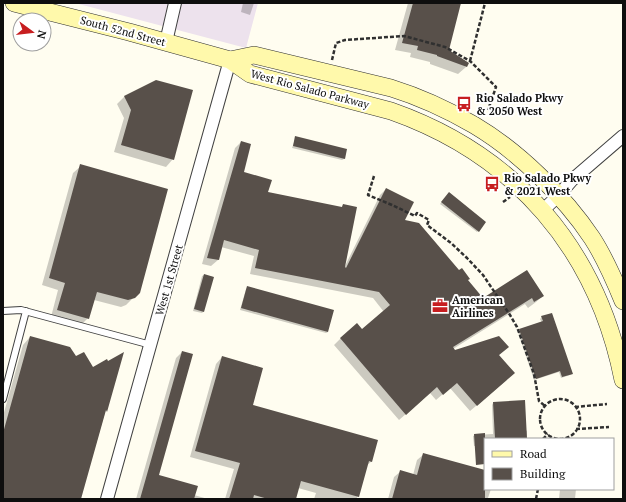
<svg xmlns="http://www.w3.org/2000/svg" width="626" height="502" font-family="'PT Serif',serif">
<rect width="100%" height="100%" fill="#fffdf0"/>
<path fill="#ede2ed" d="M75,3H258L246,48Z"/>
<path fill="#0003" d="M243,3H254L250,15L241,12Z
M408,3H460L448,51L466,67L458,74L430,64V62L410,57L411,53L395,50Z
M156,81L173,159L166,167L114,152L124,118L117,104L124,97Z
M296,137L346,150L344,159L342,160L292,148Z
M241,142L242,173L267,193L341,208L343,205L345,266L380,195L386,189L404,221L467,281L483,300L543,296L536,302L528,308L525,304L453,349L454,352L508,347L498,356L507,380L470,411L450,388L436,400L430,393L399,420L334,345L341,338L362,331L384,312L373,298L250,274L254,256L221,247L218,260L211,266L202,264L235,148Z
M81,166L139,292L126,305L121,307L94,300L88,318L81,325L51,317L58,290L42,285L73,173Z
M449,194L478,231L477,232L440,204Z
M204,275L213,277L203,312L202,313L193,311L202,276Z
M248,287L328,332L326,333L240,310L246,289Z
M542,317L572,374L570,375L561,378L559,372L534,380L518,332L542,323L540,319Z
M30,337L75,358L92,368L108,362L122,354L80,499H3V416L23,345Z
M182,352L157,476L194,495L208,499H136L176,358Z
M222,357L252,405L372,461L366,466L358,496L356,499H314L316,493L298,488L295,499H225L234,469L190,457L216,364Z
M493,403L527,431V439H485V446H474L473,436L475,435L493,434L492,405Z
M424,454L485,471V489H491L488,498L492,499H388L394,477L401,471L413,475L417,460Z
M560,489H576L575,499H559Z"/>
<path fill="#58504a" d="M413,3H461L449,50L469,63L467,67L437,56V55L417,50L418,46L402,43Z
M156,80L193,90L174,160L121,145L131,110L124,96Z
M295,136L347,149L345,159L293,146Z
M241,141L251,144L244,172L272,180L268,192L342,207L343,204L357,207L345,267L346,268L386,188L414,202L405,220L419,223L459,270L462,268L470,279L468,280L483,298L527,270L544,296L534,302L532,298L453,347L455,350L499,336L509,347L499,355L515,373L477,406L457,383L443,395L437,387L406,415L340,338L357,323L362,329L390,305L379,292L255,268L259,250L224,240L219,260L207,258Z
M80,164L168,189L140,293L135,298L128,300L97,292L89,319L57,310L65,283L49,278Z
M449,192L486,222L479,232L441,202Z
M204,274L214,277L204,312L194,309Z
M247,286L334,310L328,332L241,308Z
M552,313L573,374L562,377L560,371L536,379L519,329L543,321L541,316Z
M30,336L70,347L76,356L84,352L93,367L107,359L108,361L124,352L107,412L106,410L81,499H3V433Z
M182,351L193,354L159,475L198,486L194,499H140Z
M222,356L263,368L253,405L378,440L372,462L369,461L359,497L301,481L296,499H268L254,495L253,499H229L240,463L195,451Z
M525,400L527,439H495L493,402Z
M485,433V464L476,465L474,434Z
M423,453L485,470V499H392L400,470L417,475Z"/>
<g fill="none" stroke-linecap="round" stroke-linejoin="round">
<defs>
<path id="service" d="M3,311L21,310L151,345
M3,399L26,311"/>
<path id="minor" d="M166,42L175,3
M542,211L558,196L572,180L623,136
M107,499L230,60"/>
<path id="secondary" d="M14,3L129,32L230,60L250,74L391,111C516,155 597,249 623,380
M230,60L254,55L391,88C420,97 448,110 474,125C518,151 564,196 592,238C605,258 614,279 623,301"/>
</defs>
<use href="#service" stroke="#414141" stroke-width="8"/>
<use href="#minor" stroke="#414141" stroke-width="14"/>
<use href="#secondary" stroke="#303030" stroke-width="18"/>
<path stroke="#303030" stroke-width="2.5" stroke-dasharray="4 2" stroke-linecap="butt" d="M332,60L336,43L345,40L404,36L445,47L470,61L496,87L488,110
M470,61L485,3
M374,176L368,195L392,205L415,216L417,213L429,220L427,225L451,243L467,258L483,275L510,315L517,327L534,374L539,401L545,406
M503,202L510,197
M540 419a20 20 0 1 1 40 0a20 20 0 1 1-40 0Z
M575,407L607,404
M576,429L609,427
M543,439L548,434
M536,499L538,489"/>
<use href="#service" stroke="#fff" stroke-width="6"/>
<use href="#minor" stroke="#fff" stroke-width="12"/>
<use href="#secondary" stroke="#fff9ab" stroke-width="17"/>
</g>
<defs>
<symbol id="bus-bare" viewBox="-9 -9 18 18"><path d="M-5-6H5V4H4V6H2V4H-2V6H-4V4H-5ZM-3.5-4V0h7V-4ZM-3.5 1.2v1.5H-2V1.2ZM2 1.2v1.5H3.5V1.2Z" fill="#c71e20" stroke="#fff" stroke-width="2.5" paint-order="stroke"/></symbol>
<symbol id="office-bare" viewBox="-9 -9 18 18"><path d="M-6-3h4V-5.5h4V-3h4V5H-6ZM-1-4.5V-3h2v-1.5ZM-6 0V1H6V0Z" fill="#c71e20" stroke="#fff" stroke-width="2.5" paint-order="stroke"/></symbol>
</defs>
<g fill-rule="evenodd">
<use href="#bus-bare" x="453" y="93" width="22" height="22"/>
<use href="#bus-bare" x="481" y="173" width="22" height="22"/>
<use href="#office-bare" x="429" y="295" width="22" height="22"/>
</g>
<g text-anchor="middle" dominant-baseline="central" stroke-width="4" stroke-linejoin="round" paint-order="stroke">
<g font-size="11" fill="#0e0e0e" stroke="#fff">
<text transform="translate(123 31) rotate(15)">South 52nd Street</text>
<text transform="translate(310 89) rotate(15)">West Rio Salado Parkway</text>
<text transform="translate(169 280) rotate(-74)">West 1st Street</text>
</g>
<g font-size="11" font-weight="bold" fill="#0e0e0e" stroke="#fff" text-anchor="start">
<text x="476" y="98">Rio Salado Pkwy<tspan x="476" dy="13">&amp; 2050 West</tspan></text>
<text x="504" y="178">Rio Salado Pkwy<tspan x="504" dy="13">&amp; 2021 West</tspan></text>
<text x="452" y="300">American<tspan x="452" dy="13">Airlines</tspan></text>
</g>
</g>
<rect width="626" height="502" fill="none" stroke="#0e0e0e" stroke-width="8"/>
<rect x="484" y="438" width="130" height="52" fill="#ffffff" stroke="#9f9f9f"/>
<rect x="492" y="451" width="20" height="6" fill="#fff9ab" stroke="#9f9f9f"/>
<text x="520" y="458" font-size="12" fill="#0e0e0e">Road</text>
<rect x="492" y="468" width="20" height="12" fill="#58504a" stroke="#9f9f9f"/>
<text x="520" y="478" font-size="12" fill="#0e0e0e">Building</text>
<g transform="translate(32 32) rotate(105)"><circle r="19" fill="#ffffff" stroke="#9f9f9f"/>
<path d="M0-3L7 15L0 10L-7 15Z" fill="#c71e20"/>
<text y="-6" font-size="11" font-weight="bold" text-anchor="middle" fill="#0e0e0e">N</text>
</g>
</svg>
